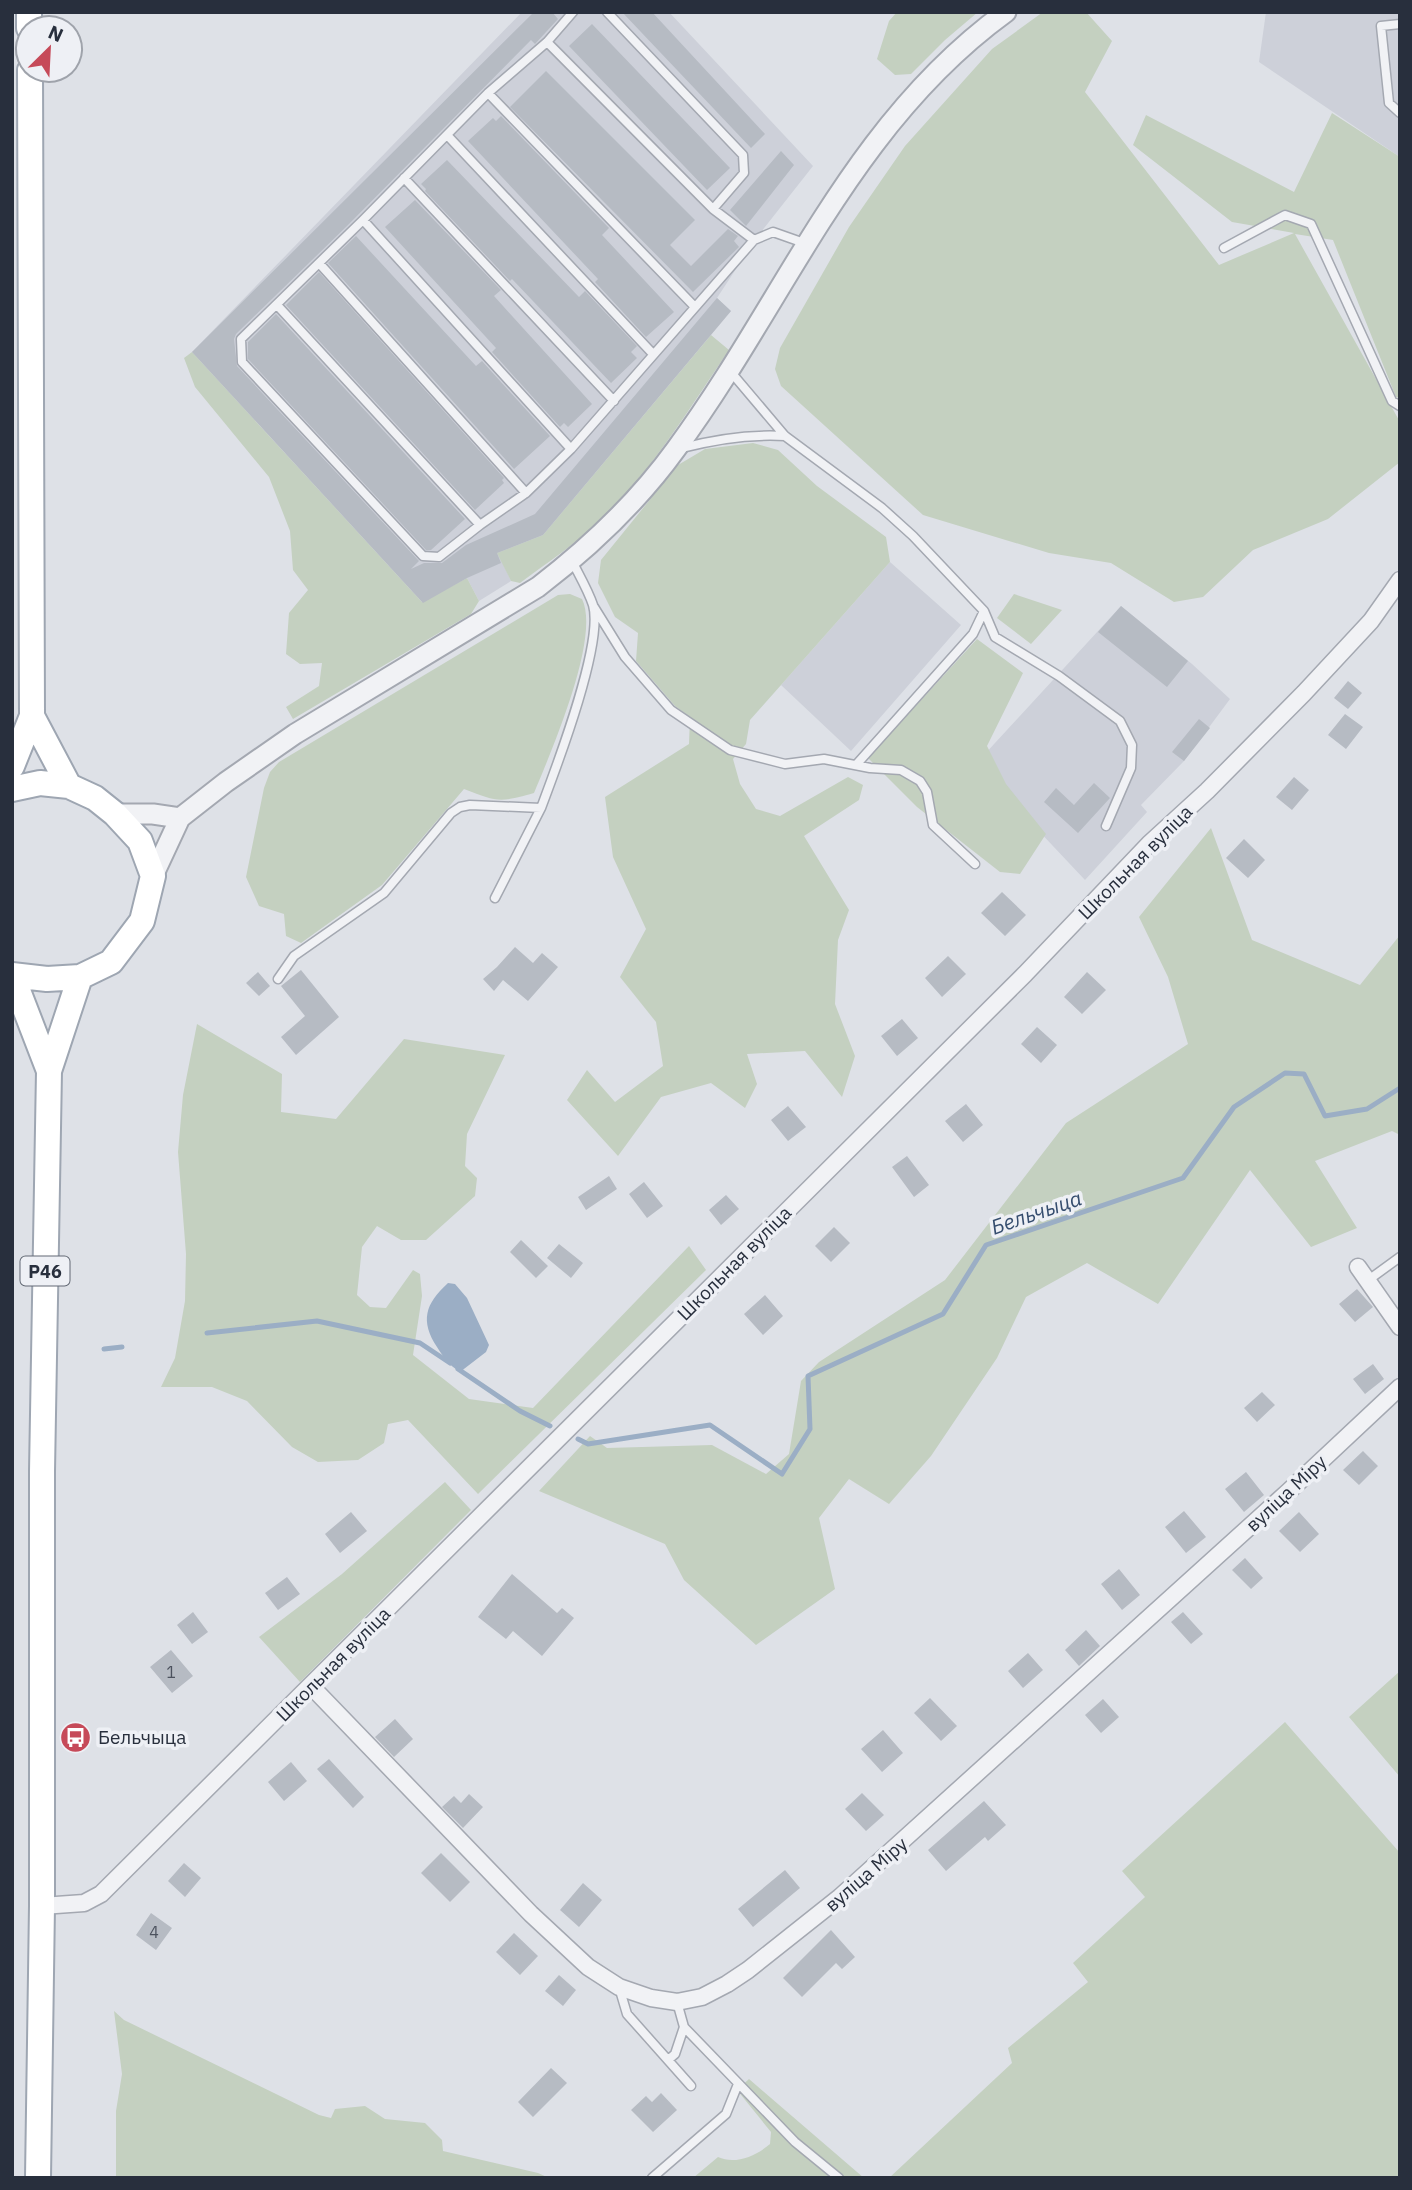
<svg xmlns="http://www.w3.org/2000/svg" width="1412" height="2190" font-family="'IBM Plex Sans',sans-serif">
<rect width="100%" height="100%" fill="#dee1e7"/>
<path fill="#cdd0d9" d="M522,12H669L813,166L757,237L717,298L731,311L543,535L498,553L511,581L479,601L467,578L423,603L192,352Z
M1266,12H1400V157L1259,62Z
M890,562L961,625L851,751L781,685Z
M1121,606L1192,664L1230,699L1184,761L1141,805L1147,812L1085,880L1036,828L972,768Z"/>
<path fill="#c4d0c0" d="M897,12H978L945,40L911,74L895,75L877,59L889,21Z
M1043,12H1086L1112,41L1085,92L1219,265L1294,233L1232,222L1133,145L1146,115L1294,192L1332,113L1400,157V398L1396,397L1333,240L1295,234L1400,422V462L1328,519L1253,550L1203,597L1174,602L1111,563L1049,553L923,515L781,386L775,369L780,348L849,227L905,146L992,49Z
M711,335L729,350C689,409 651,472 600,521C575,544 547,563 520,583L511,581L497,553L543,535Z
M192,352L422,602L467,578L479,601L471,614L293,719L286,707L319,686L322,663L300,664L286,654L289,613L308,590L293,570L290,531L269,477L195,387L184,358Z
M753,443L778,450L817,486L886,537L890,562L750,720L746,744L733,759L740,784L756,809L780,816L848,777L863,785L859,800L804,836L849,910L838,940L835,1004L855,1056L842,1097L805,1051L747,1054L757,1084L745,1108L711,1083L661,1097L618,1156L567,1100L587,1070L615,1102L663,1066L656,1022L620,977L646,929L613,857L605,797L689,744L690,717L675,706L636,661L638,633L615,617L598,583L601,560L678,465L705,449Z
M570,594L582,599C601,637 551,752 534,793C498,803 498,802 464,789L382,885L301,943L286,936L284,914L259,906L246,877L264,788L270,772L279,762L558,595Z
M1014,594L1062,610L1031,644L997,618Z
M977,639L1023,673L987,746L1006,784L1046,834L1020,874L1000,872L917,807L868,758Z
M1211,828L1252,940L1360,985L1400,935V1135L1392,1131L1315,1161L1357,1228L1311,1247L1250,1170L1158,1304L1087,1263L1026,1297L997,1358L931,1456L889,1504L849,1479L819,1518L835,1589L756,1645L684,1580L665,1544L539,1491L590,1436L607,1448L712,1445L766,1474L789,1454L801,1381L819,1362L945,1280L1066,1123L1188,1044L1168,977L1139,917Z
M197,1024L282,1074L281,1112L336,1119L404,1039L505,1055L467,1134L465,1166L477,1178L475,1196L426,1240H401L377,1226L362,1247L357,1295L370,1307L386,1308L413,1270L420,1274L422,1296L413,1355L469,1399L533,1408L689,1246L706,1270L478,1494L408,1420L388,1424L384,1443L358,1460L318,1462L292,1447L247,1401L212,1387H161L175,1358L185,1301L186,1254L178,1152L183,1095Z
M445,1482L471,1510L300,1682L259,1637L342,1574Z
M1400,1671V1777L1349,1717Z
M1285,1722L1400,1853V2178H889L1012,2063L1008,2048L1088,1982L1073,1963L1145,1897L1122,1871Z
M114,2011L124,2020L319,2115L331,2118L335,2109L365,2106L385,2119L425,2123L442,2140L443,2151L538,2173L549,2178H116V2111L122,2074Z
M749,2079L864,2178H693L718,2157C735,2165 756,2156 770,2144L771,2132L737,2090Z"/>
<path fill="#9baec5" d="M448,1283L455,1284L467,1298L489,1345L486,1352L460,1372C449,1365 444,1358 437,1347C420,1321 425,1304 448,1283Z"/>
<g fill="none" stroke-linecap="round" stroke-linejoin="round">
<path stroke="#9baec5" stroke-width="5" d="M207,1333L317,1321L420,1343L450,1363
M104,1349L122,1347
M458,1369L520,1411L550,1426
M578,1439L588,1444L710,1425L782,1474L810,1429L808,1376L943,1314L986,1245L1183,1178L1234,1107L1285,1073L1304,1074L1325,1116L1367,1109L1400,1088"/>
</g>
<path fill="#b6bbc3" d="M534,12H552L558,19L535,44L531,40L347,226L236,334L234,339L237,366L419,561L411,569L424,563H442L466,545L535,514L717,298L731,311L543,535L497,553L501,563L467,578L423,603L192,352Z
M622,12H652L765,134L751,148Z
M592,24L730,168L707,190L569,46Z
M546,71L695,220L670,245L691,266L728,229L738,236L734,241L739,247L693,292L510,107Z
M501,116L609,228L602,235L674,312L646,337L595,282L598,279L468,141L493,118L496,121Z
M781,151L794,165L746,226L730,210Z
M447,160L579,297L585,291L637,346L631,352L637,358L611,383L512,279L510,281L425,191L426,189L421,184Z
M415,200L501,290L494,296L592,404L568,427L564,423L560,427L492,352L496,348L385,227Z
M356,236L476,366L482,361L550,436L514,469L328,263Z
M319,272L504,478L502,480L504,483L475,510L286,305Z
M276,314L465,519L431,550H426L248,359V342Z
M1121,606L1188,661L1167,687L1098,632Z
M1348,681L1362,693L1348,709L1334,698Z
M1345,714L1363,727L1346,749L1328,735Z
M1199,719L1210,728L1184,761L1172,752Z
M1294,777L1309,790L1292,810L1276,797Z
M1094,783L1110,798L1078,833L1044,802L1056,788L1074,805Z
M1244,839L1265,860L1248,878L1226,858Z
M1002,892L1026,915L1005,936L981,913Z
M515,947L533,963L542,953L558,967L528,1001L503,980L494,991L483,979L497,967Z
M948,956L966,974L942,997L925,978Z
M301,970L339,1017L296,1055L281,1037L305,1016L281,986Z
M258,972L270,986L259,996L246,983Z
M1087,972L1106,990L1082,1014L1064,997Z
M902,1019L918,1038L897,1056L881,1036Z
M1037,1027L1057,1045L1041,1063L1021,1044Z
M966,1104L983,1125L963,1142L945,1121Z
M788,1106L806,1127L788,1141L771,1120Z
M907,1156L929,1185L914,1197L892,1167Z
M609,1176L617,1189L586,1210L578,1197Z
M644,1182L663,1206L647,1218L629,1194Z
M726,1195L739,1209L721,1225L709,1210Z
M834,1227L850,1243L831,1262L815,1246Z
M521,1240L548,1266L536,1278L510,1252Z
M559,1244L583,1263L571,1278L547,1258Z
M1357,1289L1373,1307L1355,1322L1339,1304Z
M765,1295L783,1316L763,1335L744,1314Z
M1373,1364L1384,1379L1365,1394L1353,1379Z
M1262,1392L1275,1405L1257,1422L1244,1408Z
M1363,1451L1378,1466L1359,1485L1343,1470Z
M1246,1472L1264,1495L1244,1512L1225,1489Z
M1184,1511L1206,1537L1186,1553L1165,1527Z
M351,1512L367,1531L340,1553L325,1534Z
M1299,1512L1319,1534L1300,1552L1279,1531Z
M1245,1558L1263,1578L1251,1589L1232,1570Z
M1119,1569L1140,1595L1122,1610L1101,1584Z
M512,1574L557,1613L562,1608L574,1618L542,1656L513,1631L506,1639L478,1617Z
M287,1577L300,1594L278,1610L265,1593Z
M193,1612L208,1632L192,1644L177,1625Z
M1183,1612L1203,1634L1191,1644L1171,1622Z
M1086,1630L1100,1646L1079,1666L1065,1650Z
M171,1650L193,1676L172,1693L150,1667Z
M1028,1653L1043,1670L1023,1688L1008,1671Z
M930,1698L957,1726L941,1741L914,1713Z
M1103,1699L1119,1717L1101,1733L1085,1715Z
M395,1719L413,1739L394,1757L375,1737Z
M883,1730L903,1753L882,1772L861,1749Z
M329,1759L364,1797L353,1808L317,1769Z
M291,1762L307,1781L284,1801L268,1782Z
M862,1793L884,1815L866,1831L845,1809Z
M469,1794L483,1807L463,1828L442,1807L454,1796L461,1803Z
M984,1801L1006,1825L988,1841L985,1837L946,1871L928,1850Z
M441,1853L470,1882L450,1902L421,1873Z
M184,1863L201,1878L185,1897L168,1881Z
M785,1870L800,1888L753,1927L738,1909Z
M583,1883L602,1900L579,1927L560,1910Z
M151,1913L172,1928L156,1950L136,1935Z
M831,1930L855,1957L842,1969L836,1963L802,1997L783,1978Z
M514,1933L538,1956L520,1975L496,1952Z
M559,1975L576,1990L563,2006L545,1991Z
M551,2068L567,2083L533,2117L518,2102Z
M661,2093L677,2110L653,2132L631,2110L646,2096L652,2102Z"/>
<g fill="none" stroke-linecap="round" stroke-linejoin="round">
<defs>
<path id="service" d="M573,12L547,42L488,93L363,220L241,339L242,362L423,556L439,557L480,525L526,493L571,449L754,240
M607,12L743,155L744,173L713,209
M1400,24L1381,26L1389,103L1400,113
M547,42L713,209L754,240L773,232L807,244
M488,93L694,306
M447,135L653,354
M404,178L614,401
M363,220L571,449
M1224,248L1285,215L1311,224L1392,401L1400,406
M319,263L526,493
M277,305L480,525
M730,371L785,436L882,508L913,536L984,611L973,634L856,765
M682,448C716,439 750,434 785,436
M594,607L625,657L671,710L730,750L785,764L824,759L870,768L901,770L920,781L927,792L933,825L975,864
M984,611L995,637L1059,676L1120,721L1132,745L1131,768L1106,826
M495,898L541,808
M278,979L294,956L384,893L451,813L460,807L470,805L541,808C556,768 604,643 593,605C588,590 579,575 572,561
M1367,1281L1400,1257
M619,1987L627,2014L691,2086
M677,2002L684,2027L795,2142L839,2178
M668,2060L675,2054L684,2027
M652,2178L726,2114L738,2084"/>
<path id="minor" d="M1358,1267L1400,1327
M311,1686L531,1914L588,1967L619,1987L651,1998L677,2002L702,1997L727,1984L748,1970L840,1897L1289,1491L1400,1387
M42,1906L84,1903L101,1894L1025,974L1149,844L1207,791L1304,693L1371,621L1400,580"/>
<path id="tertiary" d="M115,814H153L180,818
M153,876L180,818L226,782L295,734L538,587C590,547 637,503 676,449C786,300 850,125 1006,12"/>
<path id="primary" d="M29,12V28
M32,716L69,786
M12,766L32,716L30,70
M12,789L40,783L69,786L95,798L115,814L140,841L153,876L142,921L111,962L80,977L47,979L12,975L49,1071
M38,2178L42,1906V1471L49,1071L80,977"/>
</defs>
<use href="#service" stroke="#a4a8b1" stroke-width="11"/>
<use href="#minor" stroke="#a4a8b1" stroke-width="19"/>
<use href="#tertiary" stroke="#a4a8b1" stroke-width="23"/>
<use href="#primary" stroke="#9ea6b2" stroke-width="28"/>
<use href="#service" stroke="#f1f2f5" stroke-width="8"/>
<use href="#minor" stroke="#f1f2f5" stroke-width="16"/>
<use href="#tertiary" stroke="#f1f2f5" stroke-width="19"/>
<use href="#primary" stroke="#fff" stroke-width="24"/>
</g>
<defs>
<symbol id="bus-disc" viewBox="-11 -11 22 22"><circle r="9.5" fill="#c64a59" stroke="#eef0f5"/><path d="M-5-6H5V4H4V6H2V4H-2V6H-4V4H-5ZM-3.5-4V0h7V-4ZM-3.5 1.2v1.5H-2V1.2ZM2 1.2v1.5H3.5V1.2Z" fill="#fff"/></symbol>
</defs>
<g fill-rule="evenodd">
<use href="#bus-disc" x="58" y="1720" width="35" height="35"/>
</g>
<g text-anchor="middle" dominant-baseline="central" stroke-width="7" stroke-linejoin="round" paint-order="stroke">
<g font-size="16" fill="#4c525e">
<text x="171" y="1672">1</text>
<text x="154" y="1932">4</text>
</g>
<rect fill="#eef0f5" stroke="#636974" stroke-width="2" x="20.5" y="1256.5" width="49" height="29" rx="5"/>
<g font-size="18" font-weight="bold" fill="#282f3d">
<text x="45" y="1271">Р46</text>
</g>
<g font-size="19" fill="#282f3d" stroke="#eef0f5">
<text transform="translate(1135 862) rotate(-45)">Школьная вуліца</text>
<text transform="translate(734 1263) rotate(-45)">Школьная вуліца</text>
<text transform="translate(1286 1493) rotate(-43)">вуліца Міру</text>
<text transform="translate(333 1664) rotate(-45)">Школьная вуліца</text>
<text transform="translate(866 1874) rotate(-41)">вуліца Міру</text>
</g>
<g font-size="19" fill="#282f3d" stroke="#eef0f5" text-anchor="start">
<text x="98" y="1737">Бельчыца</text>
</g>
<g font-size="21" font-style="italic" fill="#354d6e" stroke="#eef0f5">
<text transform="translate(1036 1212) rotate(-19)">Бельчыца</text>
</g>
</g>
<rect width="1412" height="2190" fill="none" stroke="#282f3d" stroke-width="28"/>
<g transform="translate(49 49) rotate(24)"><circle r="33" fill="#eef0f5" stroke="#9fa3ab" stroke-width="2"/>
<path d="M0-5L12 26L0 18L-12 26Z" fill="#c64a59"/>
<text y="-10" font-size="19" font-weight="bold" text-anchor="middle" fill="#282f3d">N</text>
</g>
</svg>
